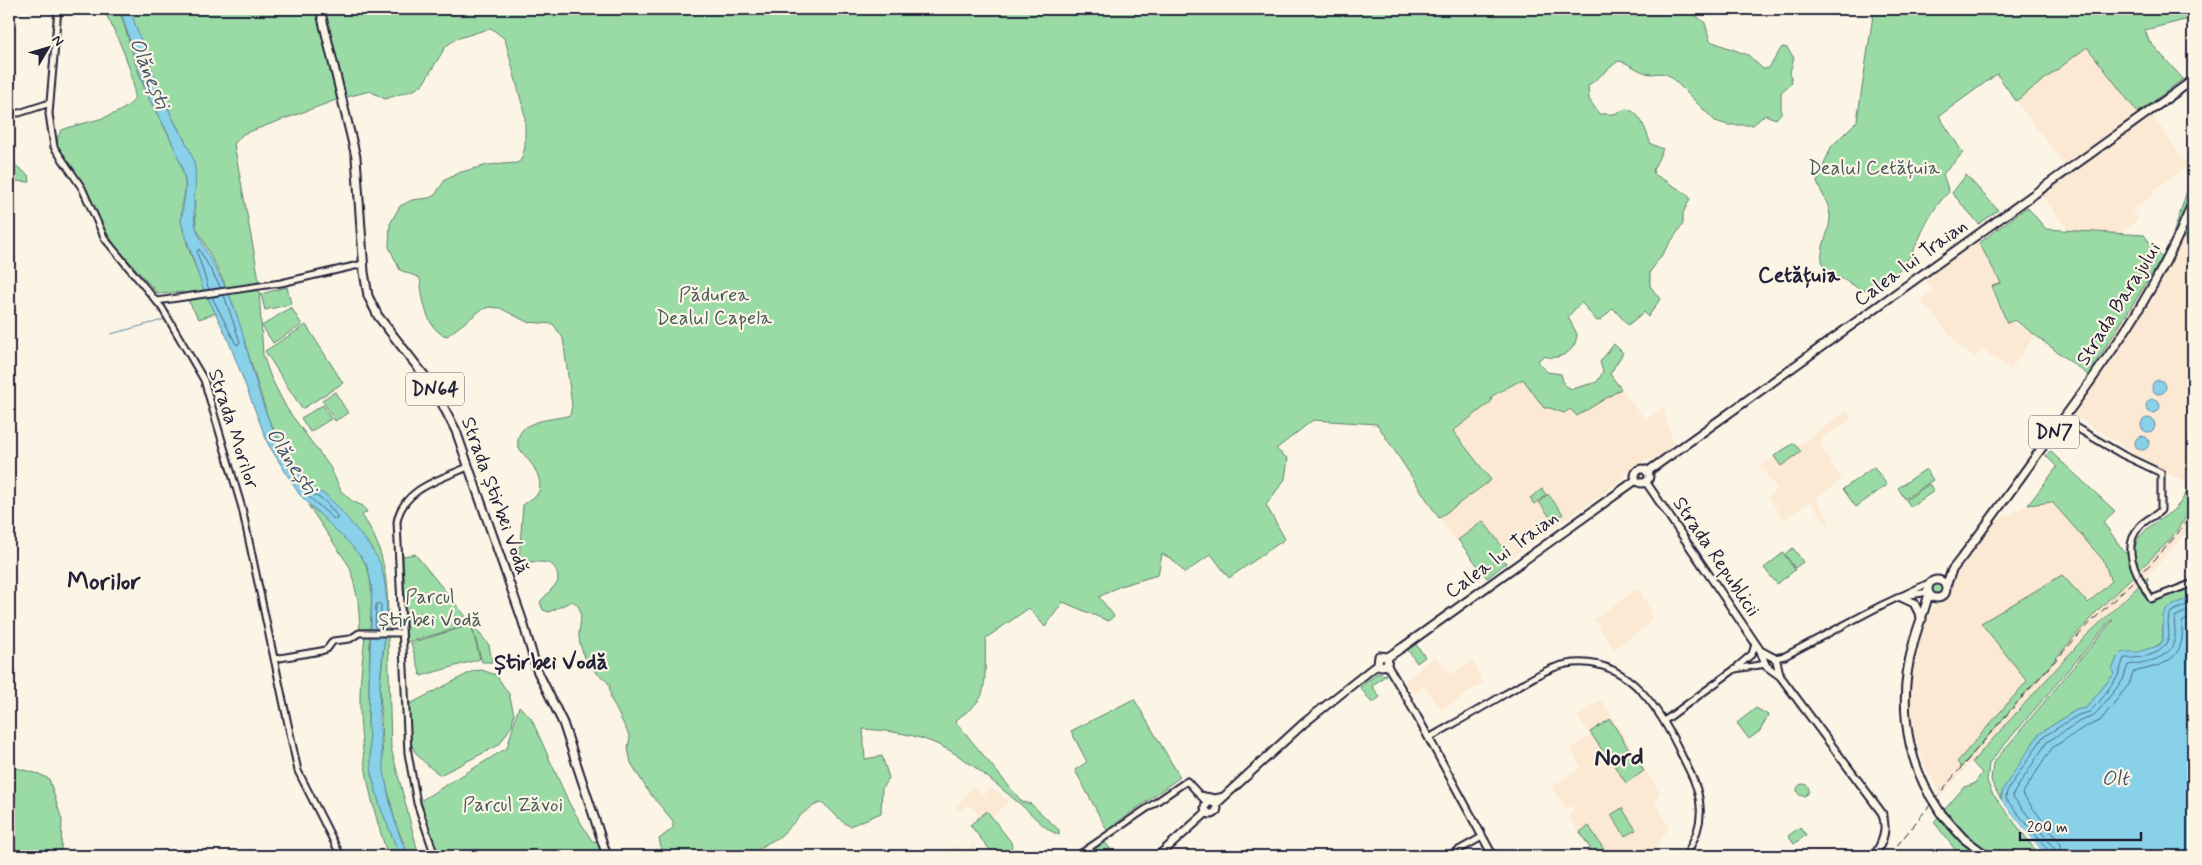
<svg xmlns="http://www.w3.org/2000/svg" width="2202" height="865" font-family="Mynerve,sans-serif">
<rect width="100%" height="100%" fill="#fcf5e5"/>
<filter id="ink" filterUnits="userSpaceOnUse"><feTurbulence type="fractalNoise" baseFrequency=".02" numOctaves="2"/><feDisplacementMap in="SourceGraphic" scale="10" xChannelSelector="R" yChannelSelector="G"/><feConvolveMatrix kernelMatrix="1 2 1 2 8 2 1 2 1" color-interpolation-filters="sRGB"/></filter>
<g filter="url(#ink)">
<path fill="#fce9d4" d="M2087,47L2138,113L2067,168L2016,101Z
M2153,116L2188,166L2152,191L2154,195L2132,210L2139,219L2119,234L2068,230L2041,195Z
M2173,234L2193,241V471L2189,484L2129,455V450L2072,414L2095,381L2088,375L2162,258Z
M1977,242L2001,283L1990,287L2006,323L2014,322L2034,337L2010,370L1982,349L1975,357L1962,349L1921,300L1933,291L1924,279Z
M1523,379L1544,408H1550L1564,413L1570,409L1577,416L1621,389L1646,420L1663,407L1674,446L1652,460H1646L1625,474L1624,479L1511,558L1483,521L1456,541L1439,518L1491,480L1453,431L1491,402L1492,396Z
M1846,411L1852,419L1823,438L1820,444L1842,480L1818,497L1817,501L1831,522L1827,525L1810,501L1784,520L1768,497L1777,489L1760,466L1795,442L1798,445Z
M2052,502L2104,561L2111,582L2088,603L1981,623L2027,681L2003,710L1969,758L2097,611L2170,540L2193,507V522L2176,546L2057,667L1942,795L1926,770L1913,733L1910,694L1912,669L1918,637L1928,615L1993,522L2028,505Z
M1638,588L1651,610L1649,612L1652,617L1646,626L1612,651L1611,646L1594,619Z
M1435,656L1451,674L1473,660L1483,683L1442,710L1424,687L1414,694L1404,682Z
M1601,699L1660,793L1655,801L1669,828L1653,852L1646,856H1594L1568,816L1574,812L1571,806L1566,809L1551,787L1581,767L1570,749L1590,736L1577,716Z
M973,785L983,795L990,787L1009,801L993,817L987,810L978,816L970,805L959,812L956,808Z
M974,844L976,848L966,856H941L957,845L963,852Z"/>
<path fill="#9adba5" stroke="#5e7e70" d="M103,9H119C129,37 135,69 148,96C159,120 175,142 182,168C189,194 182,195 181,217C180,231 207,299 216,313L199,319L183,292L158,294L115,245L101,223L77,174L63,156L57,144L58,136L62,130C85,121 117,119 134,100C137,75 115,31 103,9Z
M130,9H1688L1705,23L1710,41L1748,55L1763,69L1769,68L1782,47L1787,48L1794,58L1790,72L1792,83L1781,92V113L1776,119L1765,115L1753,125H1728L1715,121L1670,76C1659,70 1655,76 1646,73C1636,70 1628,62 1618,61L1588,86L1589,99L1599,114H1614L1626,109C1641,111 1646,132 1651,144L1663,149L1653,170L1654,174L1687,194L1690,199L1683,213V224L1650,272V286L1660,299L1648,317L1644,312L1628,325L1613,308L1601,320L1597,321L1581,302L1568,317L1577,334C1576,352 1560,361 1543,356L1538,361L1547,372L1561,374L1564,385L1572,389L1597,382L1603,372L1600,362L1614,344L1623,353L1610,374L1621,389L1577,416L1570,409L1564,413L1550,408H1544L1523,379L1492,396L1491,402L1453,431L1491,480L1439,518L1377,424L1313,420L1276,449L1288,459L1285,479L1266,505L1285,539L1229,578L1211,554L1185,573L1172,559L1162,554L1158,575L1120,586L1099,597L1114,616L1108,621L1063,602L1045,627L1029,608L986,638C984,654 988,689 979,700C973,708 962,715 955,721L1022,802L1031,804L1059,830V835C1045,830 1032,814 1020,804C963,757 941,733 863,729L865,759L882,756L889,778L882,788L881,813L850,826C838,822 831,806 820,803C801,810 793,826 779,837C772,842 764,843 759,850L760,856H663L659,839L673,828V821L648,791L631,763L628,748L630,737L611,699L609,684C606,679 601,677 597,673C587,665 581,651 579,638C578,625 587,609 572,601L549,612L543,610L540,602L558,582C558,550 531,569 519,558L523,505L537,495C547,478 528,460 518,447C514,418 552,421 570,415L572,406L563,338L553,324L527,322L500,308L489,307L481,310L447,336C426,332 422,295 420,278L400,270L389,247L390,224L400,206L412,200L429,198L435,195L445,180L461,172L488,165L517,163L521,160L525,147V116L505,39L491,28L456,39L446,46L423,84L414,90L385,99L370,91L339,99L243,134L234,144L258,274L263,355L271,378L287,409L330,467L341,491L352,501L363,506L367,512L362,515C387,551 388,587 388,630L386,629L384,581L371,546L324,494L315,491L308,483L282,445L268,418L233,304L224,282L196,227L194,191L184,138L174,121L144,53Z
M1874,9H2193V18L2145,30L2149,41L2183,79L2138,113L2087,47L2016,101L1997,74L1939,116L1963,153L1943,174L1949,192C1910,230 1924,272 1862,291L1846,280L1830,276C1811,256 1831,236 1830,215C1829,203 1821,193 1817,182L1831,147L1857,121Z
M9,160L29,176L30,182L9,181Z
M2193,173V241L2173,234Z
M1966,175L1998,210L1979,224L1952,193Z
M2027,207L2046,229L2144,235L2162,258L2088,375L2015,320L2007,323L1992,286L2001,283L1979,243Z
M287,287L291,304L265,310L261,294Z
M291,307L302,325L273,343L262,326Z
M306,325L343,383L302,409L265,351Z
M335,392L348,413L335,421L322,400Z
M323,405L331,419L310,432L301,418Z
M1794,443L1801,452L1781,466L1774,456Z
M2050,451L2115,511L2103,522L2125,553L2134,552C2138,523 2168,522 2182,500C2188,492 2190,480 2193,471V507L2170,540L2097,611L1961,767L1957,762L2027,681L1981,623L2062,575L2088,603L2111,582L2104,561L2052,502L2028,505L2057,467L2046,456Z
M1874,467L1887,485L1856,507L1843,489Z
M1926,469L1933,480L1905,499L1898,488Z
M1929,484L1934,491L1911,507L1906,500Z
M1542,489L1546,495L1534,504L1530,498Z
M1548,494L1563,514L1553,521L1539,502Z
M308,505C328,519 363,548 369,574C373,592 371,611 370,629H360L358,600L350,567Z
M1483,521L1508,554L1503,559L1506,563L1487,578L1458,540Z
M1793,548L1803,562L1795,568L1785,554Z
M1783,553L1795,570L1777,584L1764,568Z
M415,554L489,645L492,662H482L471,624L480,659L421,676L411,643L467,626L407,642L403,556Z
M2148,577L2147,583L2141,591L2150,601L2184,587L2187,595L2193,592V596L2167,608L2163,616V641L2154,648L2117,658L2112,670L2114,674L2086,708L2076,710L2039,734L2001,795V800L1991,781L1993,763L2113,620L2110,621L1989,763L1987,781L1992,793L2040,856H1960L1934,822L1964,787L1974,784L1982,773L1972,762L2084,638Z
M1932 589a6 6 0 1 1 12 0a6 6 0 1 1-12 0Z
M365,636H370L368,725L372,776L380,806L400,856H388C371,805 359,752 360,697C360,677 363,656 365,636Z
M385,636H388L391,748L419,856H409L396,825L383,770L380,685Z
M1415,643L1425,657L1417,663L1407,649Z
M482,670L496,675L509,694L514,714L512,725L499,745L440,775C406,749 410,746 408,705L473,671Z
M1378,673L1386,675L1372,686L1380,697L1372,703L1360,687Z
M1134,699L1180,777L1107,830L1075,770L1087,762L1071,731Z
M519,706L531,718L570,805L592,841L600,842L604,856H438L420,801L507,748Z
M1756,708L1768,715L1760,731L1749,739L1737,723Z
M1610,719L1628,748L1609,760L1590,732Z
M1629,748L1644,771L1626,783L1611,761Z
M9,766L39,774L49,779L62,820L61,851L67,856H9Z
M1797 790a6 6 0 1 1 12 0a6 6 0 1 1-12 0Z
M1622,808L1636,830L1625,836L1611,815Z
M987,811L1011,842L1012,848L1002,856H995L970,825Z
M1589,826L1608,856H1595L1580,832Z
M1800,827L1806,835L1794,844L1788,836Z
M1104,841L1116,856H1084Z"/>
<path fill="#88d1e9" stroke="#5f8ba3" d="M120,9H130C142,46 156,81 172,117C179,132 189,145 194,162C199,184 190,205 196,227C204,253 222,276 232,302C249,344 254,393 275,433C284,451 297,473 311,487C316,492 322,492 327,496C336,503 375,551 379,561C394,601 382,644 380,685C377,735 385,812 409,856H400L380,806L372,776L368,725L372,588L369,573L366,563L349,543L299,494L268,444L227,337L202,286L181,222L186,186L182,167L168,133L147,95Z
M2152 387a7 7 0 1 1 14 0a7 7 0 1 1-14 0Z
M2146 406a7 7 0 1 1 14 0a7 7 0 1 1-14 0Z
M2141 425a7 7 0 1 1 14 0a7 7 0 1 1-14 0Z
M2135 443a7 7 0 1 1 14 0a7 7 0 1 1-14 0Z
M2193,596V856H2046L2001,800L2003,789L2039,734L2076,710L2086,708L2114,674L2112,670L2117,658L2123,652H2138L2160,645L2163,640V615L2167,608Z"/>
<path fill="#fcf5e5" d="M1998,796L2001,800L2046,856H2043L1999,802Z"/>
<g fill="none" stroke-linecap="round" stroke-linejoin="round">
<path stroke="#4b6881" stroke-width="1" d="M209,290L197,252L199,249L221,288
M212,297L236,344L238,345L240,342L224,295
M312,494L325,501L337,516V519H334L308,496Z
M375,629L376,605L378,603L381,605V629
M2050,856L2049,851L2006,799L2007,791L2043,737L2078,715L2089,712L2100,701L2118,676L2124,658C2139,659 2168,655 2169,635C2169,626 2166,621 2171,612L2193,602
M2056,856L2054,848L2013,797V794L2047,742L2080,721L2094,716L2123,680L2128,665C2146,662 2173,660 2175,636C2176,629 2173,624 2175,617L2193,608
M2064,856L2060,843L2022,794L2052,748L2083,728L2100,721L2129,684L2133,672C2154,667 2179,664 2182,638C2183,633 2181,628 2182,622L2193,616"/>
<path stroke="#5f8ba3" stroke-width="1" d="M111,334L163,320"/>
<defs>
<path id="tertiary" d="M58,9L49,114L54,147L82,188L105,239L162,308L204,380L242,508L298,771L341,856
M9,113H19L50,103
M157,301L281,283L363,264
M2063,420L2123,455L2161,473V510C2155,517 2145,519 2139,527C2120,550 2138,576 2151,599L2193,583
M1905,596L1928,592
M1775,658L1785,656L1882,605L1933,581
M274,659L321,651L327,649L333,641L350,639L359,633H401
M1738,666L1752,654L1755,644
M1664,721L1735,669L1766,664
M1429,738C1455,723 1480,709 1505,694C1527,682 1549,665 1574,663C1630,658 1662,713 1682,756C1690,772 1699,788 1700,806C1702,825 1694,840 1686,856
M1200,795L1215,798L1224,796
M435,856L417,803L408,753L397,522C402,489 441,479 468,467
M1077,856L1187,781L1207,803
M1448,856L1482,837"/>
<path id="secondary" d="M1646,482L1760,650L1766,666L1780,676L1882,813C1888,829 1883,842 1874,856
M1761,651L1776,659L1780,676
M1387,665L1407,698L1493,856"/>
<path id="primary" d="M320,9L356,157L364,272L368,296L378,316L434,388L456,431L522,619L537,670L563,723L607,856
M1635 476a7 7 0 1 1 14 0a7 7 0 1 1-14 0Z
M1647,472L2193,80
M1378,664L1381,666L1387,665L1388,657
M1205 808a6 6 0 1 1 12 0a6 6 0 1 1-12 0Z
M1216,804L1304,723L1378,664L1379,656L1388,657L1403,647L1636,480
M1158,856L1207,812"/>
<path id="trunk" d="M1928 589a9 9 0 1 1 18 0a9 9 0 1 1-18 0Z
M1946,586L1952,570C1986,527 2017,482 2049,438C2104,364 2160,288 2193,201
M1901,597L1914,603L1922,619
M1929,794C1904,749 1899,695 1913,645C1917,627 1925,611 1929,593
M1940,812L1963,838L1987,856"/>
</defs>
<use href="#tertiary" stroke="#22223b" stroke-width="9"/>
<use href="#secondary" stroke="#22223b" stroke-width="10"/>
<use href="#primary" stroke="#22223b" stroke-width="11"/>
<use href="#trunk" stroke="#22223b" stroke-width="11"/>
<use href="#tertiary" stroke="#fcf5e5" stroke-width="5"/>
<use href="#secondary" stroke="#fcf5e5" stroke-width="6"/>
<use href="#primary" stroke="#fcf5e5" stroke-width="7"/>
<use href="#trunk" stroke="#fcf5e5" stroke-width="7"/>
<path stroke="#22223b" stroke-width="1" stroke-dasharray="8 4" stroke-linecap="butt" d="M1889,856C1948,781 2012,707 2077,637C2115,595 2162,560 2193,512"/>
<defs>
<path id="trunk-bridge" d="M1929,794L1940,812"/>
</defs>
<use href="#trunk-bridge" stroke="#22223b" stroke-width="11" stroke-linecap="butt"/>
<use href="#trunk-bridge" stroke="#fcf5e5" stroke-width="7"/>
</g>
</g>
<g text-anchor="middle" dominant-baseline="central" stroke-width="4.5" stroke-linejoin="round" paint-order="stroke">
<g fill="#fcf5e5" stroke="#63616e" stroke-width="1">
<rect x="406" y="372.5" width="58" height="33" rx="4"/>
<rect x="2029" y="415.5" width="50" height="33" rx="4"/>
</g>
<g font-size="19" font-weight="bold" fill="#22223b">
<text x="435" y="389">DN64</text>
<text x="2054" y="432">DN7</text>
</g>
<g font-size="20" fill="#465a5b" stroke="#fcf5e5">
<text x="1874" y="168">Dealul Cetățuia</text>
<text x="714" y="295">Pădurea<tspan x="714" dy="23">Dealul Capela</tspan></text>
<text x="430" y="597">Parcul<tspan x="430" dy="23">Știrbei Vodă</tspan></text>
<text x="513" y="805">Parcul Zăvoi</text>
</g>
<g font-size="20" fill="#22223b" stroke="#fcf5e5">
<text transform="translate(1911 263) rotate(-36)">Calea lui Traian</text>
<text transform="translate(2119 304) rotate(-58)">Strada Barajului</text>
<text transform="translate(233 429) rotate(72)">Strada Morilor</text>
<text transform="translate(495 496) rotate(70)">Strada Știrbei Vodă</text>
<text transform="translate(1502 555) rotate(-36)">Calea lui Traian</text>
<text transform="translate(1716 557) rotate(56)">Strada Republicii</text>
</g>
<g font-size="21" font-style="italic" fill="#41576f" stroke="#fcf5e5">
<text transform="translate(149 73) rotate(68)">Olănești</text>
<text transform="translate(291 461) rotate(57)">Olănești</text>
<text x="2115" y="779">Olt</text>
</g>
<g font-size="22" font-weight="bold" fill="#22223b" stroke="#fcf5e5">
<text x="1799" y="276">Cetățuia</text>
<text x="551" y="663">Știrbei Vodă</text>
</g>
<g font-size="25" font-weight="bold" fill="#22223b" stroke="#fcf5e5">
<text x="104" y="582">Morilor</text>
<text x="1619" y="758">Nord</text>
</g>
</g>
<rect width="2202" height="865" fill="none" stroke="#fcf5e5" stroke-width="30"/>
<rect x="15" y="15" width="2172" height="835" fill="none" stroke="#22223b" stroke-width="2" filter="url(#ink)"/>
<g transform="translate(48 48) rotate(52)" stroke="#fcf5e5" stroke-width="4" paint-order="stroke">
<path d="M0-4L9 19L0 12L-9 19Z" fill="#22223b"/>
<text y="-8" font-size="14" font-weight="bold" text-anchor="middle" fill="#22223b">N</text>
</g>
<path d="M2020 832v8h121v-8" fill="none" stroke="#22223b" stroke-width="2.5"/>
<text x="2027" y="832" font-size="15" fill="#22223b" stroke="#fcf5e5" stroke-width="4" paint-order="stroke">200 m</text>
</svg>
